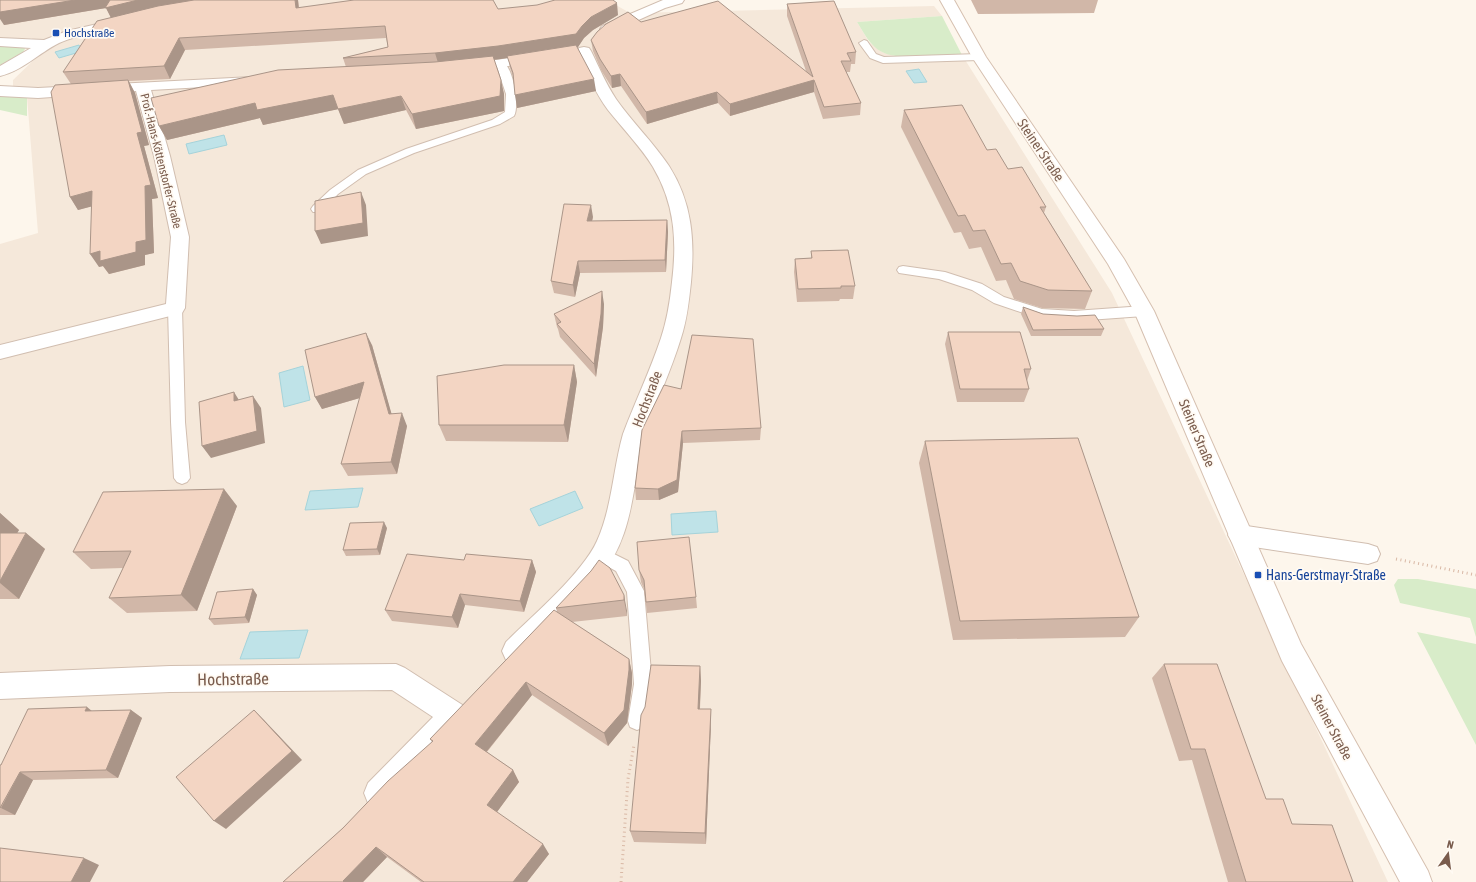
<svg xmlns="http://www.w3.org/2000/svg" width="1476" height="882" font-family="'Asap Condensed',sans-serif">
<rect width="100%" height="100%" fill="#fdf6ec"/>
<path fill="#f5e8da" d="M0,0H607L630,13L934,6L942,16L857,22L869,42L882,52L894,56L962,55L1112,293L1388,882H0V244L38,233L27,97L13,86V80L41,53L32,38H0Z"/>
<path fill="#d8ecc9" d="M942,16L962,55C943,55 898,61 882,52C870,46 864,33 857,22Z
M0,45L24,47L25,49L23,52L0,65Z
M0,96L27,97V116L0,110Z
M1398,579H1418L1476,589V637L1470,618L1400,603L1394,585Z
M1417,632L1476,644V745Z"/>
<path fill="#bfe3e8" stroke="#a5d3da" d="M79,45L83,51L59,58L55,52Z
M919,69L927,82L914,83L906,71Z
M224,135L227,145L189,154L186,144Z
M303,366L310,400L284,407L279,373Z
M363,488L358,507L305,510L310,491Z
M575,491L583,508L539,526L530,509Z
M716,511L718,532L672,535L671,514Z
M308,630L299,658L240,659L250,632Z"/>
<g fill="none" stroke-linecap="round" stroke-linejoin="round">
<defs>
<path id="lane" d="M864,40L867,41L876,54L884,57L979,54L984,57L979,60L883,63L870,58L859,43Z
M501,61C513,64 520,106 514,116L500,124L414,153L366,174L338,194L321,212H313L311,209L313,206L330,190L358,170L406,149L492,120L505,112L506,94L496,64Z
M903,266L945,272L982,284L1004,297L1042,309L1074,311L1144,306L1149,308L1151,311L1149,314L1144,316L1074,321L1041,319L994,303L972,290L939,279L899,273L897,270L899,267Z
M175,303L180,305L182,308L185,422L190,478L187,482L182,484L177,482L174,478L171,422L168,308L170,305Z
M602,548L628,561L644,591L652,684L646,721L644,727L637,730L630,727L628,721L634,684L627,592L616,571L596,560L594,555L596,550Z"/>
<path id="street" d="M663,0H684L682,3L665,8L612,32L607,33L602,32L600,29L602,26Z
M119,19L124,20L126,23L124,26C102,31 79,34 59,43C39,53 22,71 0,76V66L31,48L0,46V38L44,40L67,31Z
M584,47L589,48L591,51C599,67 606,84 616,99C632,122 653,142 669,166C692,202 695,240 691,282C689,301 687,320 681,338C671,371 656,402 645,434C636,467 635,501 624,533C607,584 561,622 524,660L515,663L506,660L502,651L506,642C532,616 582,574 597,541C612,508 613,469 623,434C635,402 650,371 661,338C667,320 670,301 672,282C677,241 675,204 653,167C641,147 623,129 608,110C595,92 586,72 577,51L579,48Z
M539,54L544,55L546,58L544,61L466,72L461,71L459,68L461,65L466,64Z
M252,77L257,78L259,81L257,84L151,90L170,156L189,237L185,308L182,313L0,359V345L166,304L171,237L154,156L136,91L38,98L0,96V86L38,88Z
M1240,525L1368,544L1377,547L1380,554L1377,561L1368,564L1240,545L1232,542L1228,535L1232,528Z
M396,664L405,668L464,706L468,715L464,724L388,803L378,807L368,803L364,793L368,783L433,717L392,690L170,692L0,699V673L170,666Z"/>
<path id="secondary" d="M940,0H954L986,57L1124,259L1154,311L1301,644L1428,871L1432,882H1400L1282,661L1134,311L1108,264L972,57Z"/>
</defs>
<use href="#lane" stroke="#d1beb0" stroke-width="2"/>
<use href="#street" stroke="#d1beb0" stroke-width="2"/>
<use href="#secondary" stroke="#d6c0b0" stroke-width="2"/>
<path stroke="#d9b8a5" stroke-width="3" stroke-dasharray="1 3.5" stroke-linecap="butt" d="M1396,559L1476,575
M621,882L628,779L634,745"/>
<use href="#lane" fill="#fff" fill-rule="evenodd"/>
<use href="#street" fill="#fff" fill-rule="evenodd"/>
<use href="#secondary" fill="#fff" fill-rule="evenodd"/>
</g>
<path fill="#d1b7a8" d="M0,0H298L299,8L498,9L618,15L593,30L584,38L578,47H577L596,91L517,108L514,79L510,68L508,57L494,59L504,94V111L416,129L406,110L344,124L338,109L263,125L260,118L167,140L159,126L346,67L343,58L388,47L386,38L185,50L170,79L129,81L135,93L149,145L144,146L158,198L152,199L154,253L145,255V265L109,274L103,266L99,267L92,206L78,210L70,197L71,84L63,72L111,17L106,8L4,25Z
M971,0H1098L1094,13L978,14Z
M787,4L856,52L855,64H851L850,72H846L861,103L860,115L823,119L814,92L730,116L718,103L647,124L621,86L612,88L601,70L593,51L591,40L641,22L806,71L787,16Z
M904,110L987,150L1008,169L1046,207L1044,213L1092,291L1085,309L1042,308L1014,299L1006,280L996,281L981,247L969,249L961,232L954,233L901,127Z
M593,217L592,221L667,220L668,232L666,272L580,273L575,297L554,293L551,281Z
M811,251L855,286L853,299H840L839,301L797,302L794,272L795,259L811,258Z
M604,304L603,327L596,377L560,337L558,329L557,327L554,314Z
M1023,307L1043,314L1104,329L1101,336H1031L1021,314Z
M948,332L1031,369L1027,381L1029,389L1024,402H957L945,344Z
M372,345L391,413L407,426L397,474L348,476L341,464L360,398L322,409L315,397Z
M574,365L577,382L568,442L446,441L439,425Z
M761,428L760,440L683,443L678,492L659,500H636L635,488L642,430Z
M925,441L1139,617L1125,637L953,640L919,463Z
M237,506L197,611L127,613L109,598L123,568L91,569L73,552Z
M0,513L19,530L17,533H26L45,549L19,599H0Z
M387,528L380,555L346,556L343,550Z
M464,560H532L536,572L524,612L465,605L458,628L392,621L385,610Z
M639,570L696,597L697,608L647,613L644,589L641,582Z
M253,589L257,595L249,623L214,625L209,619Z
M624,595L627,616L572,622L629,659L632,673V684L627,723L608,746L532,695L487,752L513,770L519,782L497,812L549,854L527,882H421L387,857L363,882H283L343,828L432,742L430,739L557,612L556,608Z
M1164,664L1266,799L1292,824L1353,882H1228L1192,760L1179,761L1152,678Z
M700,666L701,681L700,709H711V723L706,844L634,842L630,831Z
M131,710L142,718L118,778L33,780L15,815H0V765H1L91,711Z"/>
<path fill="#aa9588" d="M75,0H206L112,20L106,8L4,25L0,19V9Z
M295,0H298L300,21L296,8Z
M617,3L618,15L593,30L584,38L578,47L501,59L439,66L435,53L582,26L591,17Z
M179,38L185,50L170,79L164,66Z
M620,74L621,86L612,88L611,76Z
M594,79L596,91L517,108L515,95Z
M128,80L135,93L149,145L144,146L158,198L152,199L154,253L145,255V265L109,274L103,266L99,267L90,254L137,133Z
M501,80L504,94V111L416,129L412,114Z
M814,80V92L730,116V104Z
M717,92L718,103L647,124L646,112Z
M333,95L339,109L263,125L260,118L167,140L159,126L255,103Z
M401,96L406,110L344,124L338,109Z
M92,191L101,204L78,210L70,197Z
M361,192L366,205L368,236L321,244L315,231Z
M591,205L593,217L589,233L587,221Z
M667,220L668,232L666,272L665,260Z
M578,261L580,273L575,297L573,285Z
M602,291L604,304L603,327L596,377L594,364Z
M366,333L372,345L395,426L389,414Z
M574,365L577,382L568,442L564,425Z
M364,382L370,395L322,409L315,397Z
M234,392L242,405L234,401Z
M253,396L261,408L265,443L211,458L202,446Z
M402,413L407,426L397,474L391,462Z
M682,431L683,443L678,492L659,500L658,489Z
M224,489L237,506L197,611L181,595Z
M0,513L19,530L7,550L0,544Z
M384,522L387,528L380,555L377,549Z
M26,533L45,549L19,599L0,583V581Z
M532,560L536,572L524,612L520,601Z
M253,589L257,595L249,623L245,617Z
M460,594L465,605L458,628L452,617Z
M624,595L627,611V616L624,600Z
M629,659L632,673V684L627,723L608,746L604,733Z
M700,666L701,681L699,723L698,709Z
M526,682L532,695L483,756L475,744Z
M87,707L98,716L85,711Z
M711,709V723L706,844L705,833Z
M131,710L142,718L118,778L106,770Z
M254,710L264,720L302,760L226,829L214,821Z
M513,770L519,782L494,816L487,805Z
M20,772L33,780L15,815L1,808Z
M543,844L549,854L527,882H513Z
M376,847L387,857L363,882H344L343,881Z
M84,858L99,865L90,882H71Z"/>
<path fill="#f3d5c3" stroke="#aa9588" d="M0,0H75L0,12Z
M110,0H138L105,8Z
M194,0H295L296,8L354,0H493L498,9L537,5L555,0H613L617,3L591,17L582,26L576,34L498,46L435,53L343,58L388,47L385,26L179,38L164,66L63,72L97,21L158,6Z
M718,1L813,77L787,4L834,1L856,52L847,53L851,61H841L861,103L824,107L814,80L730,104L717,92L646,112L620,74L611,76L600,59L591,40L597,32L606,24L628,12L641,22Z
M576,45L594,79L515,95L513,73L507,56Z
M493,56L501,80L500,96L412,114L401,96L338,109L333,95L257,110L255,103L159,126L151,98L278,70L435,62Z
M128,80L142,132L137,133L151,185L145,186L146,240L136,242V252L100,261V251L90,254L92,191L70,197L51,92L55,85Z
M962,105L987,150L996,149L1008,169L1022,167L1046,207H1040L1092,291L1048,290L1020,281L1011,263L1001,264L985,230L973,231L965,215L958,216L904,110Z
M361,192L363,223L315,231V201Z
M564,204L591,205L587,221L667,220L665,260L578,261L573,285L551,281Z
M848,250L855,286H841V288L798,289L795,259L812,258L811,251Z
M602,291L601,314L594,364L557,324L561,322L554,314Z
M1023,307L1043,314L1077,316L1095,315L1104,329L1033,330Z
M948,332H1020L1031,369H1024L1029,389H960Z
M366,333L389,414L402,413L391,462L341,464L364,382L315,397L305,350Z
M692,335L753,339L761,428L682,431L677,480L658,489L635,488L642,430L664,385L681,389Z
M504,365H574L564,425H439L437,376Z
M234,392V401L253,396L257,431L202,446L199,402Z
M1078,438L1139,617L960,621L925,441Z
M224,489L181,595L109,598L131,551L73,552L103,492Z
M384,522L377,549L343,550L350,523Z
M0,533H26L0,581Z
M689,537L696,597L646,602L644,580L639,570L637,542Z
M407,554L464,560L466,554L532,560L520,601L460,594L452,617L385,610Z
M599,560L610,568L624,595V600L556,608L591,571Z
M253,589L245,617L209,619L217,592Z
M554,610L629,659V670L624,710L604,733L526,682L475,744L513,770L487,805L543,844L513,882H424L376,847L343,881L344,882H283L343,828L388,781L433,741L430,739Z
M1164,664H1217L1266,799H1283L1292,824L1332,825L1353,882H1246L1205,749H1191Z
M651,665L700,666L698,709H711L705,833L630,831L641,715L645,707Z
M87,707L85,711L131,710L106,770L20,772L0,808V765H1L28,709Z
M254,710L292,751L214,821L176,777Z
M0,848L84,858L71,882H0Z"/>
<g fill="#1a4fb4" stroke="#fffaf3" stroke-width="1.5">
<rect x="52" y="29" width="8" height="8" rx="2"/>
<rect x="1254" y="571" width="8" height="8" rx="2"/>
</g>
<g text-anchor="middle" dominant-baseline="central" stroke-width="3.5" stroke-linejoin="round" paint-order="stroke">
<g font-size="12" fill="#164399" stroke="#fffaf3" text-anchor="start">
<text x="64" y="33">Hochstraße</text>
</g>
<g font-size="12" fill="#7a5c4d" stroke="#fffaf3">
<text transform="translate(161 161) rotate(76)">Prof.-Hans-Köttenstorfer-Straße</text>
</g>
<g font-size="14" fill="#7a5c4d" stroke="#fffaf3">
<text transform="translate(1041 150) rotate(56)">Steiner Straße</text>
<text transform="translate(647 399) rotate(-69)">Hochstraße</text>
<text transform="translate(1197 433) rotate(67)">Steiner Straße</text>
<text transform="translate(1332 727) rotate(62)">Steiner Straße</text>
</g>
<g font-size="14" fill="#164399" stroke="#fffaf3" text-anchor="start">
<text x="1266" y="575">Hans-Gerstmayr-Straße</text>
</g>
<g font-size="17" fill="#7a5c4d" stroke="#fffaf3">
<text transform="translate(233 679) rotate(-1)">Hochstraße</text>
</g>
</g>
<g transform="translate(1448 854) rotate(14)" stroke="#fffaf3" stroke-width="3" paint-order="stroke">
<path d="M0-3L7 15L0 10L-7 15Z" fill="#7a5c4d"/>
<text y="-6" font-size="11" font-weight="bold" text-anchor="middle" fill="#7a5c4d">N</text>
</g>
</svg>
